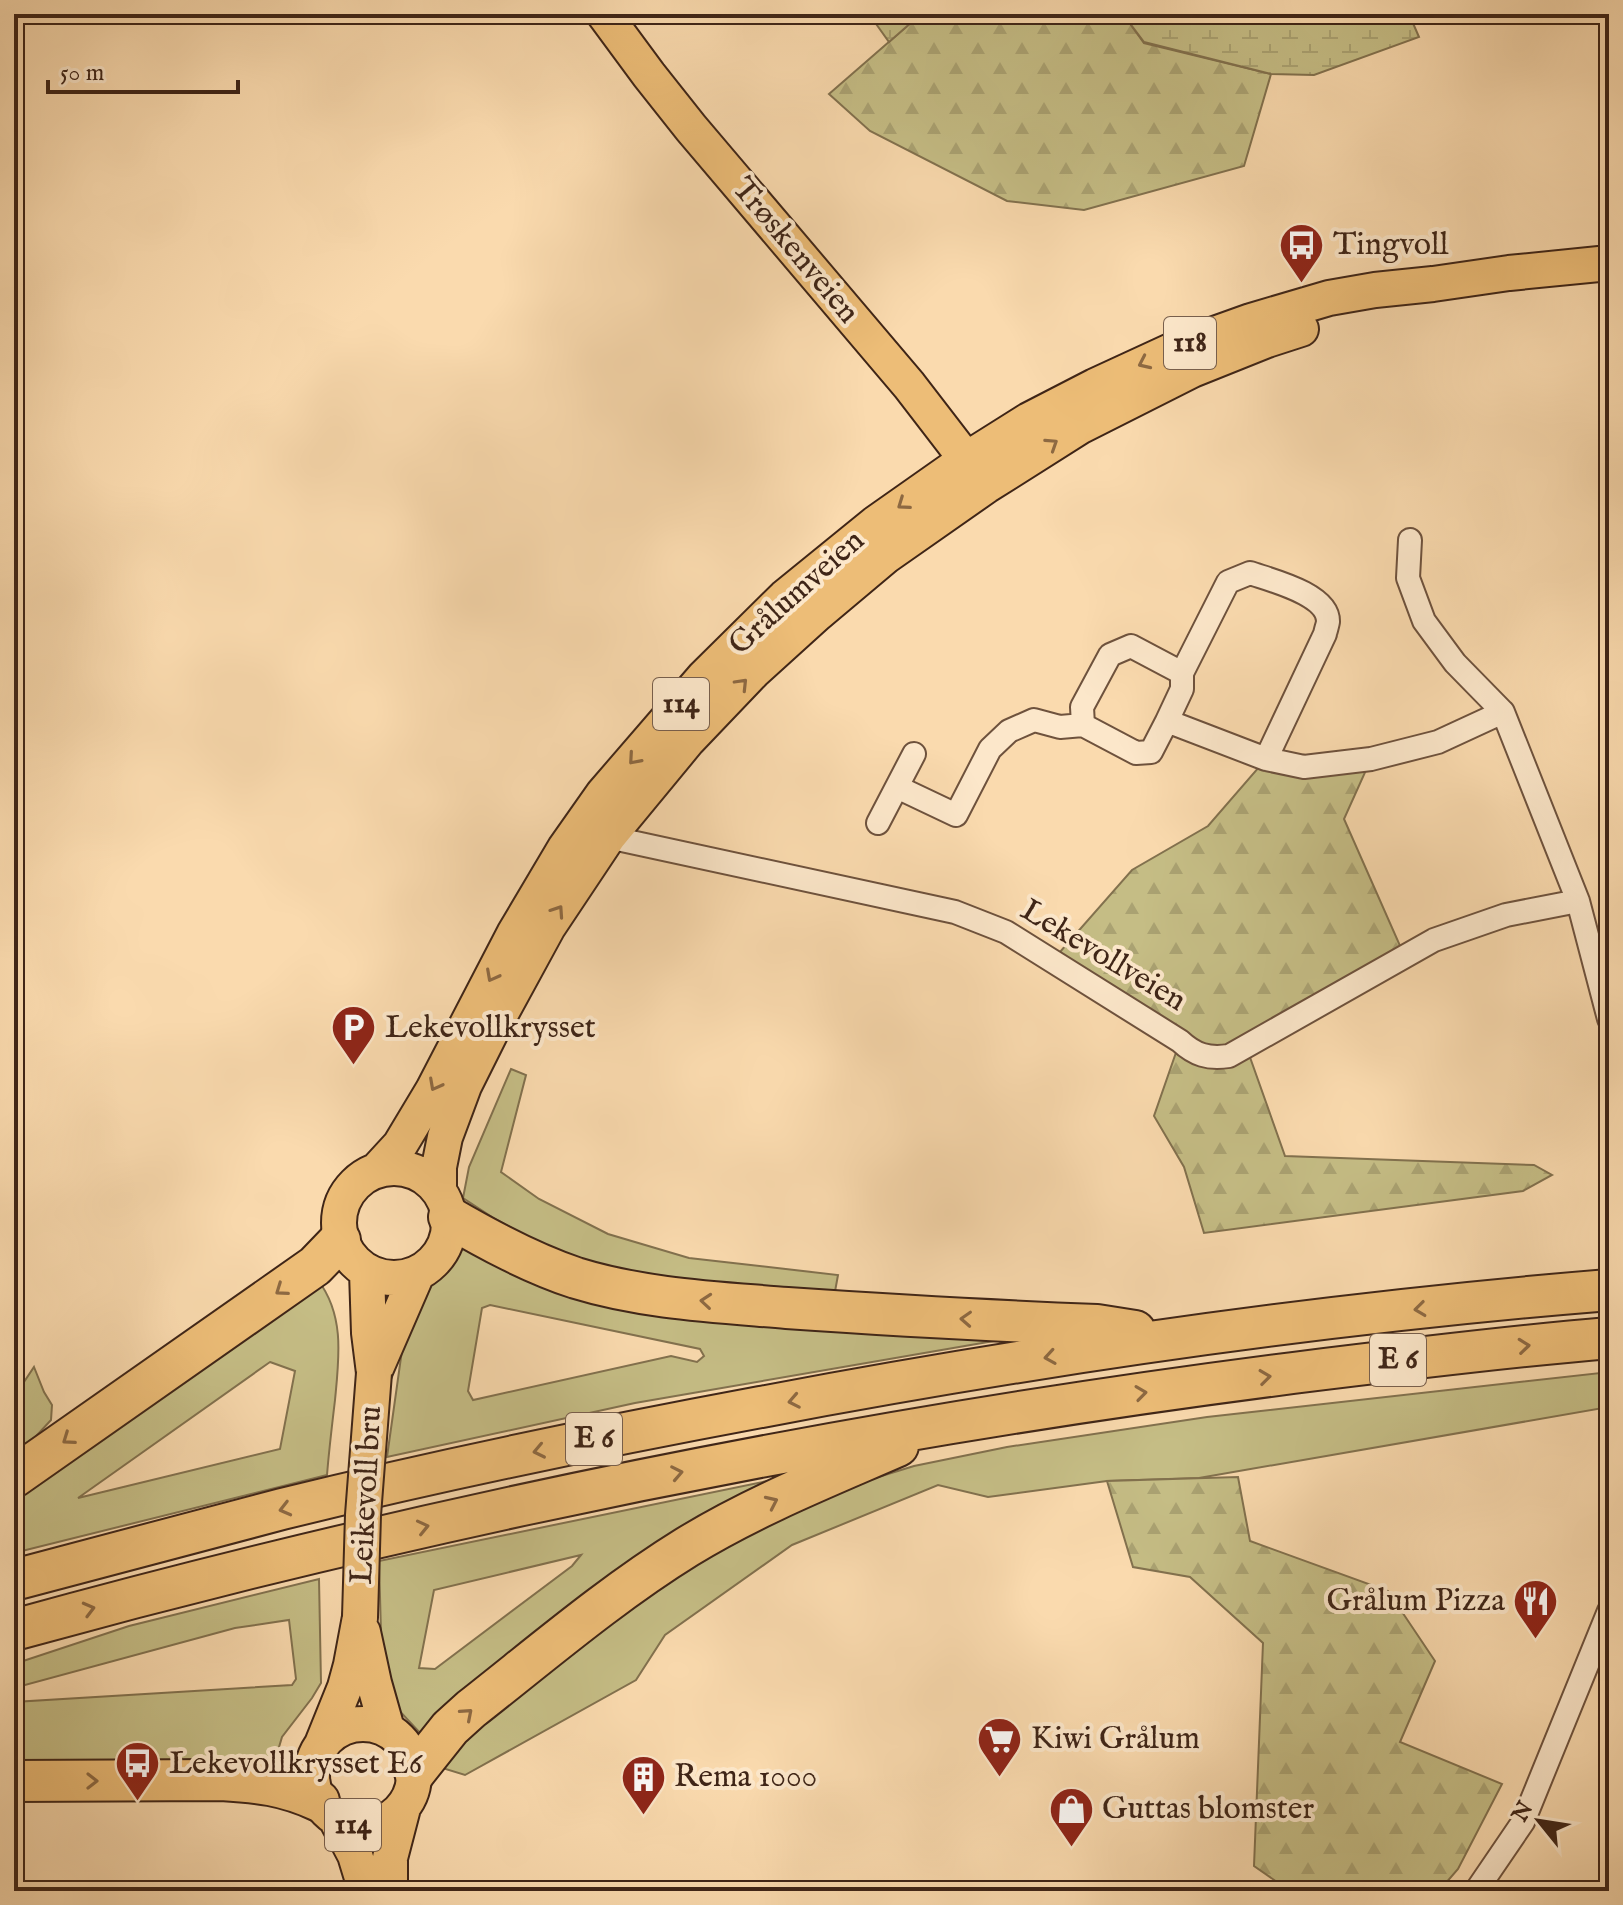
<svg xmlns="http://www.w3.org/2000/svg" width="1623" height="1905" font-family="'IM FELL English',serif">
<defs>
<pattern id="forest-firs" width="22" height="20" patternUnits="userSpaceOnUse" patternTransform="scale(2)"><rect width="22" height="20" fill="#c5bd85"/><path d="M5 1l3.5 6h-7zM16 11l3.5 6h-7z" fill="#aaa272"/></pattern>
<pattern id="wetland-marsh" width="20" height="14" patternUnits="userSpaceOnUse" patternTransform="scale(2)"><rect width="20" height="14" fill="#c5bd85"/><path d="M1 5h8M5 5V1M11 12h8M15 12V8" fill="none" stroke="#aaa272"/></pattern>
</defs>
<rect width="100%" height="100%" fill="#fadaae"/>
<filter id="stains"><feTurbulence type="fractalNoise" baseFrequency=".0025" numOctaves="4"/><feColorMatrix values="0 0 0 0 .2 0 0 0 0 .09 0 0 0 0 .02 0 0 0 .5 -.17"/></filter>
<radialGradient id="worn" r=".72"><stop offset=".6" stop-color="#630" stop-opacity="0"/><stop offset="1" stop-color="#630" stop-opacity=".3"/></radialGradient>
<path fill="#c5bd85" stroke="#82714e" stroke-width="2" fill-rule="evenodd" d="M511,1069L526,1075L501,1172L539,1199L608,1234L689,1258L838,1275L834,1297L668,1282L606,1269L547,1248L492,1217L463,1198L469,1167Z
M460,1245L1017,1337L635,1403L387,1457L403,1343L423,1292L448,1266ZM490,1305L700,1349L704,1356L697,1362L671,1356L473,1400L468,1391L482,1308Z
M318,1280C345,1316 339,1358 335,1400C332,1425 329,1450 327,1475L14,1553V1489ZM270,1362L295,1371L280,1449L78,1498Z
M34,1367L44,1392L52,1405L51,1420L14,1460V1397Z
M1609,1372V1407L1199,1478L1107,1481L988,1497L938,1485L792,1545L665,1635L636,1680L465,1775L439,1767L468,1727L661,1580L823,1494L914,1466L1007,1447L1207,1417Z
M811,1472L421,1734L393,1704L382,1668L379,1561ZM581,1555L572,1566L435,1669L419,1668L434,1590Z
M319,1579L321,1683L312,1698L282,1737L272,1771H14V1702L292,1685L296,1679L289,1620L235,1628L14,1688V1664L129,1626Z"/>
<path fill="url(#forest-firs)" stroke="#82714e" stroke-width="2" d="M921,14H1123L1144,43L1271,74L1244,166L1084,210L1007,201L870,131L829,94Z
M1266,759H1371L1344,819L1405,957L1246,1046L1285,1156L1534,1165L1552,1175L1523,1191L1204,1233L1184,1167L1154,1116L1180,1041L1052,961L1132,870L1208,826Z
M1238,1477L1250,1541L1388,1591L1435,1661L1400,1742L1502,1784L1458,1869L1439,1891H1290L1254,1866L1263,1643L1190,1577L1133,1567L1107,1481Z"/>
<path fill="url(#wetland-marsh)" stroke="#82714e" stroke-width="2" d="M869,14H921L889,42Z
M1123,14H1409L1419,37L1314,75L1271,74L1144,42Z"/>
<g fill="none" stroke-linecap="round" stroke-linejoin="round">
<defs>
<path id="street" d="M1410,540L1408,578L1424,621L1455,663L1503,712L1578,901L1609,1019
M1182,673L1228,582L1250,573C1270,580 1329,594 1328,622C1328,623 1325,633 1325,634L1266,759
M1167,721L1151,752L1136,753L1083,725L1082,707L1110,655L1131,646L1182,673V689L1167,721L1266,759L1304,767L1371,759L1438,742L1503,712
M897,787L956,815L990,749L1009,731L1034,720L1060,727L1083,725
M878,823L914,754
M600,839L608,837L955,912L1006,932L1180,1041C1195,1055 1208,1059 1229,1056L1434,940L1506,915L1578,901
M1476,1891L1523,1822L1609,1611"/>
<path id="primary" d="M604,14L649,75L691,128L909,385L979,476
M339 1223a55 55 0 1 1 110 0a55 55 0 1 1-110 0Z
M377,1170L400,1145L433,1090L514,934L565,848L603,794L704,677L785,597L876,523L967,459L1029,420L1095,386L1184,345L1251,321L1329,298L1375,290L1433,284L1509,273L1609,263
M439,1190V1167L445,1137L464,1086L493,1028L548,927L608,837L688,740L753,672L817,614L886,556L986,486L1081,426L1192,370L1267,340L1301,329
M367,1272L369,1333L374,1373
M374,1373L417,1274
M363,1632L374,1683L387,1729
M312 1775a51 51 0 1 1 102 0a51 51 0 1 1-102 0Z
M322,1744L345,1687L351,1665L360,1617
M336,1819L355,1855L366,1891
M390,1891V1858L403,1808"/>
<path id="highway" d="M449,1217C490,1241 531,1263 576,1278C644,1299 716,1302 787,1308C890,1315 994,1321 1097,1325L1135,1331
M14,1477L315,1266L340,1240
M14,1580C103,1556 192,1532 282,1509C440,1470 600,1437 761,1407C1041,1354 1325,1313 1609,1290
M14,1630C434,1514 861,1428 1293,1373C1398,1360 1503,1347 1609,1338
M415,1772L450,1728L471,1709C541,1654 611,1594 687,1547C754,1506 827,1477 898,1446
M14,1781L221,1780C257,1782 285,1785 319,1801"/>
</defs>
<use href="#street" stroke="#6e523d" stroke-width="26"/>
<use href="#primary" stroke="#3f2517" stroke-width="38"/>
<use href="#highway" stroke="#3f2517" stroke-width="44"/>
<use href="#street" stroke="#fce7ca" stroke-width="22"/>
<use href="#primary" stroke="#edbd77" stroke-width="34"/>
<use href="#highway" stroke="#edbd77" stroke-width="40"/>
<defs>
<path id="primary-bridge" d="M360,1617L363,1515L374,1373"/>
</defs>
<use href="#primary-bridge" stroke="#3f2517" stroke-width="38" stroke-linecap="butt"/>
<use href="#primary-bridge" stroke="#edbd77" stroke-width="34"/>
</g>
<defs><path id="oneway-chevron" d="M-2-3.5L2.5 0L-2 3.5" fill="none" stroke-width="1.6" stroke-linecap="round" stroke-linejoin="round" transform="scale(2)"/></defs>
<g stroke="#8d6942">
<use href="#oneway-chevron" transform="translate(1144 363) rotate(155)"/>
<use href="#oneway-chevron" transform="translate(1052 444) rotate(-33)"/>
<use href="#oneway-chevron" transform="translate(903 504) rotate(145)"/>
<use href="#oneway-chevron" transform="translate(742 684) rotate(-46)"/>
<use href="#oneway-chevron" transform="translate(634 759) rotate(131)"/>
<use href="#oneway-chevron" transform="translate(558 911) rotate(-56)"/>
<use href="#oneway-chevron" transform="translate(492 976) rotate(118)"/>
<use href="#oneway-chevron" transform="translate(435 1085) rotate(118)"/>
<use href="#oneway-chevron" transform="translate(281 1290) rotate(145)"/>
<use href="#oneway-chevron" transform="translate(706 1301) rotate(-175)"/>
<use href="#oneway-chevron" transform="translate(1420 1309) rotate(173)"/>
<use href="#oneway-chevron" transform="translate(966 1319) rotate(-177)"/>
<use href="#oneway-chevron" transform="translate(1524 1346) rotate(-6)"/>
<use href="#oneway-chevron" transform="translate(1050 1357) rotate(171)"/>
<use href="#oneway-chevron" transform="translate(1265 1377) rotate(-7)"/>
<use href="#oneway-chevron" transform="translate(1141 1393) rotate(-8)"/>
<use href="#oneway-chevron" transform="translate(794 1401) rotate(169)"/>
<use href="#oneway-chevron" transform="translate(68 1439) rotate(145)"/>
<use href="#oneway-chevron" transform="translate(539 1451) rotate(168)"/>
<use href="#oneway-chevron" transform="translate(677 1473) rotate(-11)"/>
<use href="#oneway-chevron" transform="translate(772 1502) rotate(-25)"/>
<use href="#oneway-chevron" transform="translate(285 1509) rotate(166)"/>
<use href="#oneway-chevron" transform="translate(423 1527) rotate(-13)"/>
<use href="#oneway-chevron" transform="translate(89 1609) rotate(-15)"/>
<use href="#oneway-chevron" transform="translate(467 1714) rotate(-41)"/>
<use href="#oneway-chevron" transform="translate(92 1781)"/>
</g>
<defs>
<symbol id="bus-pin" viewBox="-11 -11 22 30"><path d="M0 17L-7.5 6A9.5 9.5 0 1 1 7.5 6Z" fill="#8f2418" stroke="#fce7ca"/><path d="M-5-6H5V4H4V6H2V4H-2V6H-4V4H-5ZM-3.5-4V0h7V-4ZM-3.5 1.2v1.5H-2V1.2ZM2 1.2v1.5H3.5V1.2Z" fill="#fff"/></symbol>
<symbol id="parking-pin" viewBox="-11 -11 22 30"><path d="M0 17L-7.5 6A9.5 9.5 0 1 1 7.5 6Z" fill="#8f2418" stroke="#fce7ca"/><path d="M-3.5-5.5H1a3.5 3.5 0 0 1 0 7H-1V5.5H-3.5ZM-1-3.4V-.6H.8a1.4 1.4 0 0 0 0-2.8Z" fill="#fff"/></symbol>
<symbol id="restaurant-pin" viewBox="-11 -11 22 30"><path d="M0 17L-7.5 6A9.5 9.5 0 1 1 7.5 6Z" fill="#8f2418" stroke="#fce7ca"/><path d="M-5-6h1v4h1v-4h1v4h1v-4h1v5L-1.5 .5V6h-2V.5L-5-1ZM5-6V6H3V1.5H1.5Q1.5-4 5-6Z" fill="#fff"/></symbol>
<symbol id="supermarket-pin" viewBox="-11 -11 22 30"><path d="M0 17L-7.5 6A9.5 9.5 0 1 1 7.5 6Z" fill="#8f2418" stroke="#fce7ca"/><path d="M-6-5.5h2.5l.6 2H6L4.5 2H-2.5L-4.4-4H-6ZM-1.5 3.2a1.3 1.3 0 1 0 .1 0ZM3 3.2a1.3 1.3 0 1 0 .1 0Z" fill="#fff"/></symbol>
<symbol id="building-pin" viewBox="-11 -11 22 30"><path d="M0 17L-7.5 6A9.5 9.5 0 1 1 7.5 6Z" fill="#8f2418" stroke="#fce7ca"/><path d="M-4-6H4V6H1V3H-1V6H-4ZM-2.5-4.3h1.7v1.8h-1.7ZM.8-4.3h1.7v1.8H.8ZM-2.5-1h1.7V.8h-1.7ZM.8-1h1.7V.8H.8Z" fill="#fff"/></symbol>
<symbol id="shop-pin" viewBox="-11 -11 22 30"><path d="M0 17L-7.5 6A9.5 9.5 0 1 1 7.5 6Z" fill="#8f2418" stroke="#fce7ca"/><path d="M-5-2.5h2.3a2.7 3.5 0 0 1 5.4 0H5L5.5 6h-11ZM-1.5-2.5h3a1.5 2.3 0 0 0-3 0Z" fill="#fff"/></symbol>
</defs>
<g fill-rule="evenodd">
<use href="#bus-pin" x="1276" y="220" width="51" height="69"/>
<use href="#parking-pin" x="328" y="1002" width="51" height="69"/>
<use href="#restaurant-pin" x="1510" y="1576" width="51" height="69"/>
<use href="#supermarket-pin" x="974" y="1714" width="51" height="69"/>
<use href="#bus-pin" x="112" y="1738" width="51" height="69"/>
<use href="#building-pin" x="618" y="1752" width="51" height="69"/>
<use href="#shop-pin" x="1046" y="1784" width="51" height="69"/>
</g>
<g text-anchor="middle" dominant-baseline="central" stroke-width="8" stroke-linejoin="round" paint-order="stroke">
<g fill="#fce7ca" stroke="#785f4d" stroke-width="2">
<rect x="1164" y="317" width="52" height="52" rx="6"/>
<rect x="653" y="678" width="56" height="52" rx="6"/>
<rect x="1370" y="1334" width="56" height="52" rx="6"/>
<rect x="566" y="1413" width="56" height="52" rx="6"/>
<rect x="325" y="1799" width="56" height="52" rx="6"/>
</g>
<g font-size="30" font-weight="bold" fill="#3f2517">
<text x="1190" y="343">118</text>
<text x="681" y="704">114</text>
<text x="1398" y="1360">E 6</text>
<text x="594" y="1439">E 6</text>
<text x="353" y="1825">114</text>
</g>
<g font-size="32" fill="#3f2517" stroke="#fce7ca" text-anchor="start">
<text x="1333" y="245">Tingvoll</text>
<text x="385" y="1028">Lekevollkrysset</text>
<text x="1505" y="1601" text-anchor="end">Grålum Pizza</text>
<text x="1031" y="1739">Kiwi Grålum</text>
<text x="169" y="1764">Lekevollkrysset E6</text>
<text x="674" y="1777">Rema 1000</text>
<text x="1102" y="1809">Guttas blomster</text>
</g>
<g font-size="32" fill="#3f2517" stroke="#fce7ca">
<text transform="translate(795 251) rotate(50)">Trøskenveien</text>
<text transform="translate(797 593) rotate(-42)">Grålumveien</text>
<text transform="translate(1103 956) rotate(31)">Lekevollveien</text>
<text transform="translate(367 1495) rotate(-87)">Leikevoll bru</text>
</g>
</g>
<rect width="1623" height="1905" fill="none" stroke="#fadaae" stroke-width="48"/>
<rect x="16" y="16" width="1591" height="1873" fill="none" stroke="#3f2517" stroke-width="4"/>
<rect x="24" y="24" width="1575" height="1857" fill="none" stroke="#3f2517" stroke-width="2"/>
<g transform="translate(1539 1821) rotate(300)" stroke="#fce7ca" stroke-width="6" paint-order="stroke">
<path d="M0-6L14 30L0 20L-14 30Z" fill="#3f2517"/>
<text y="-12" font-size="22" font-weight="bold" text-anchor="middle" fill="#3f2517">N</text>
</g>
<path d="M48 80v12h190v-12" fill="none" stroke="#3f2517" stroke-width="4"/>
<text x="60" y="80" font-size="24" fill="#3f2517" stroke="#fce7ca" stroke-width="6" paint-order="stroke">50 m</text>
<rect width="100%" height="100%" filter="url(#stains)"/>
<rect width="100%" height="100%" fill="url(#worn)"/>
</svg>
